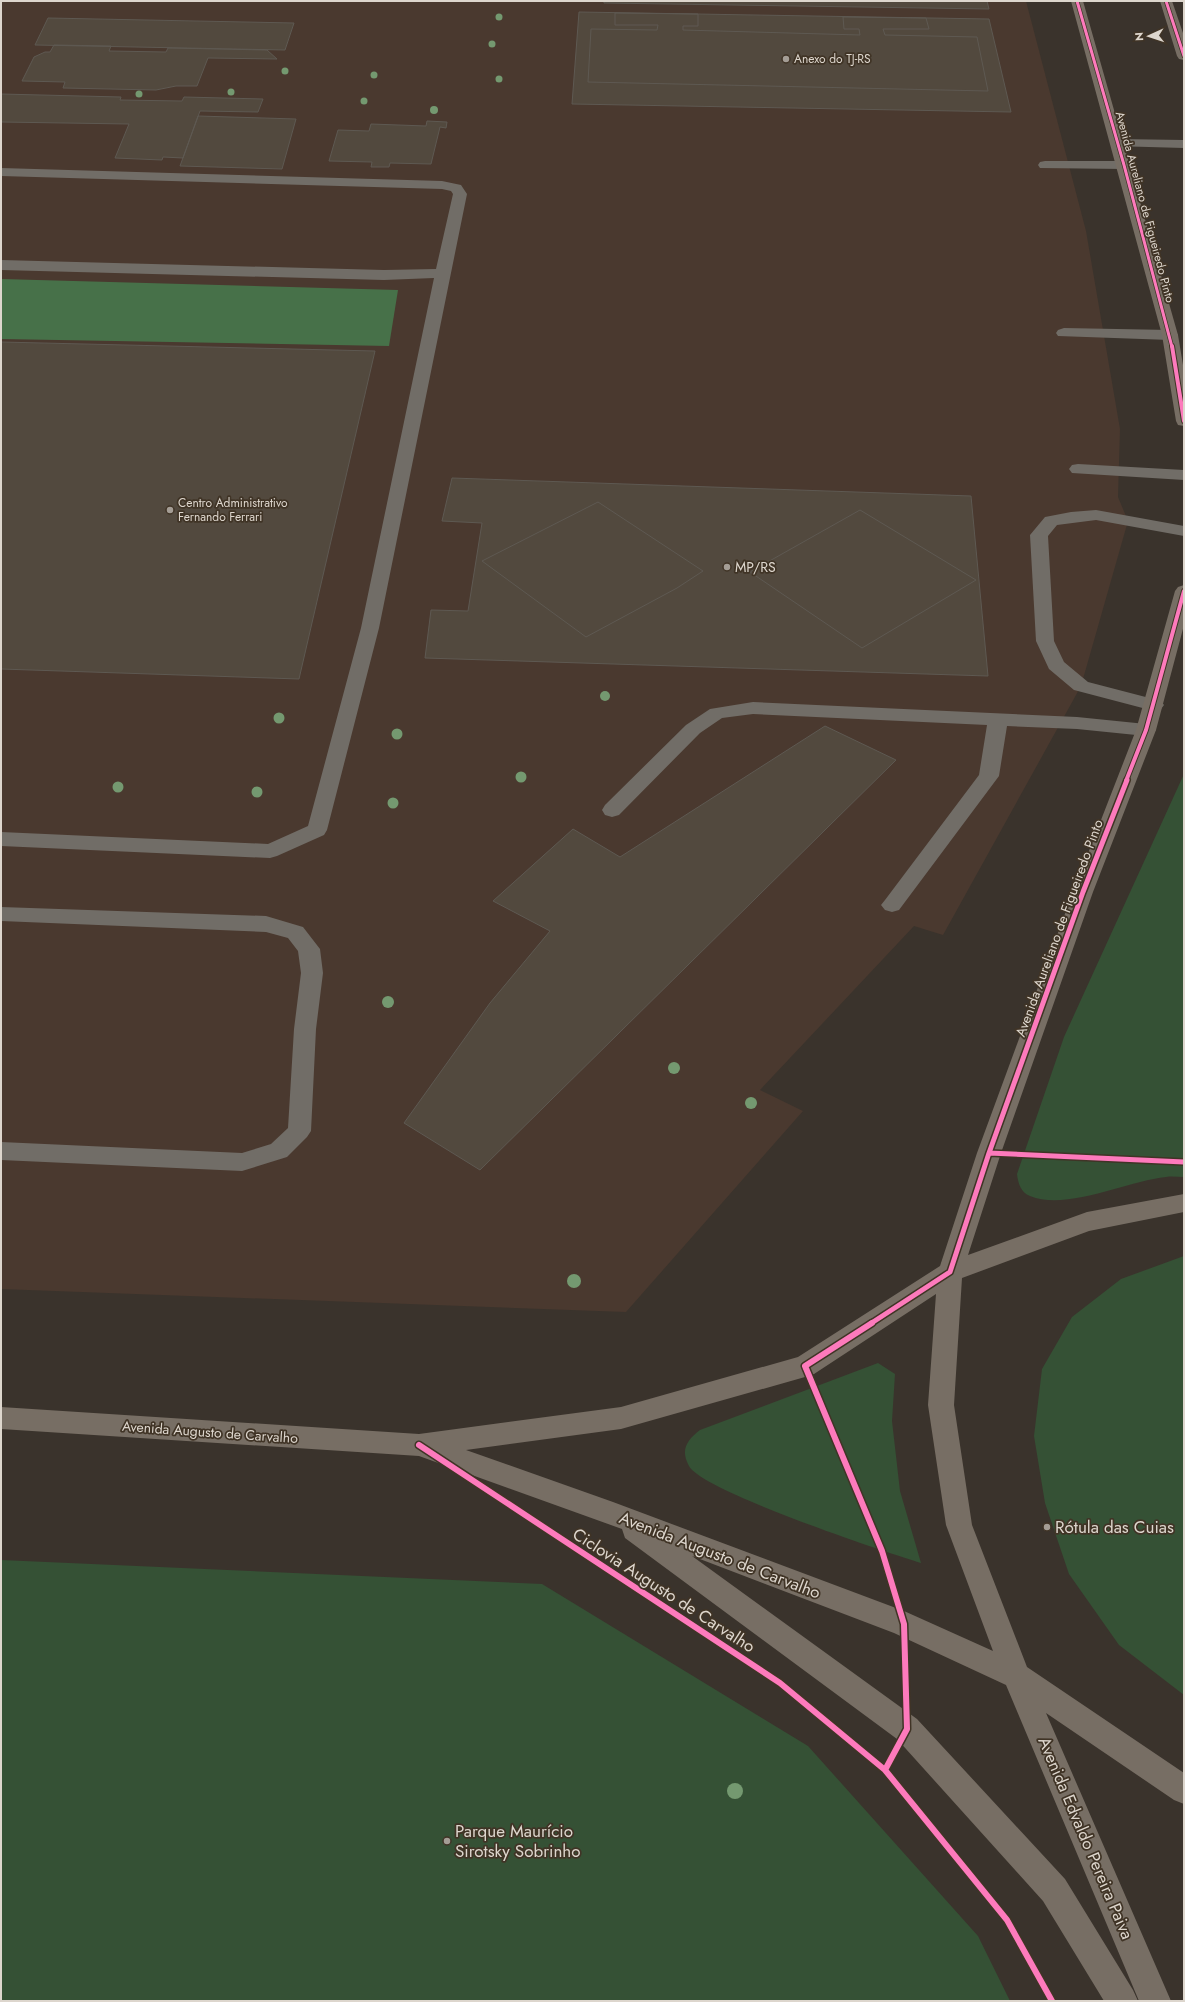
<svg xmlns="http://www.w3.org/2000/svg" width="1185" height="2002" font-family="Jost,sans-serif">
<rect width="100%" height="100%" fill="#3a332c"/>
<path fill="#4a392f" d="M1,1H1026L1086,231L1120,429L1118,497L1128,521L1081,686L943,935L914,926L760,1090L803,1111L626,1312L1,1289Z"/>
<path fill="#355135" d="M1184,774V1177C1178,1177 1172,1176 1166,1177C1127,1181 1067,1211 1030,1196C1021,1193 1018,1183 1017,1174L1064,1037Z
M1184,1256V1695L1119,1645L1069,1574L1045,1503L1034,1436L1042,1369L1072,1317L1121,1279Z
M878,1363L895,1374L892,1421L900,1491L921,1563C885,1552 702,1491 689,1466C680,1450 687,1440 700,1430Z
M1,1560L542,1584L808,1746L978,1936L1010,2001H1Z"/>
<path fill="#477149" d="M1,279L398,290L389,346L1,339Z"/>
<path fill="#52493e" stroke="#5e5952" d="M604,1H987L989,9L604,3Z
M579,12L989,19L1011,112L572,104Z
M615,13L698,14V26H683V30L860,35L859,29H844L843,17L926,18L929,29H883L885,35L977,37L988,91L588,82L591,29L657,30L658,25H615Z
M48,18L294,23L285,50L35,45Z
M54,45L111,46L109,51L166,52L168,48L267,50L277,59L208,58L197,86H176L156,90L63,88L65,82L22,81L34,57L45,52H50Z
M1,94L121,97L120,100L182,101L184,97L263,99L258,112L200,111L183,158L163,157L162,160L115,158L129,124L1,122Z
M198,116L296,119L282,169L180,166Z
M427,121L447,122L446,128L440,127L431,164L390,163L389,167H371L372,162L329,161L338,130L369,131L371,124L426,126Z
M1,342L375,351L299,679L1,669Z
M452,478L971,496L988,676L425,658L431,610L468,611L482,523L442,521Z
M598,502L703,571L677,588L586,637L482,561Z
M860,510L976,580L862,648L750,572Z
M825,726L896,760L480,1170L404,1123L490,1003L550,931L493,901L573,829L620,857Z"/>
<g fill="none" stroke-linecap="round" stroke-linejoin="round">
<path fill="#716d67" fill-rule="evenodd" d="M1118,139L1184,140V148L1113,146L1111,143L1113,140Z
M1045,161H1124L1129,162L1131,165L1129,168L1124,169L1040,168L1038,165L1040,162Z
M1,168L442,181L461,185L467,194L379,628L327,830L324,835L277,856L270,858L1,846V832L268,844L308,826L361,628L434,278L384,280L1,270V260L384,270L436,269L453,194L451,191L442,189L1,176Z
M1064,328L1170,330L1176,332L1178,335L1176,338L1170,340L1058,336L1056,333L1058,330Z
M1078,464L1184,470V480L1072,473L1069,469L1072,465Z
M1096,510L1184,526V536L1096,520L1057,525L1048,536L1054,641L1064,662L1088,682L1161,701L1164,705L1161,709L1154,711L1074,690L1049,669L1036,641L1030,535L1045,517L1071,512Z
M753,702L1077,717L1146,724L1153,726L1156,730L1153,734L1146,736L1077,729L1007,726L999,776L899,910L892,912L885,910L881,905L885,900L979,775L987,725L753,714L722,718L700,733L619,815L612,817L605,815L602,810L605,805L686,725L710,709Z
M1,907L266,916L303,927L320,949L323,973L316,1029L311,1131L307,1137L287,1157L242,1171L1,1160V1142L242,1153L271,1144L288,1128L294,1029L301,973L298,951L288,938L266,932L1,921Z"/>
<path fill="#776e64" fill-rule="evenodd" d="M1071,1H1083L1178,335L1184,371V426L1178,425L1176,421L1162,335Z
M1160,1H1172L1184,36V60L1179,59L1177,56Z
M1184,585V625L1156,730L1093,892L1001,1153L968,1255L1087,1212L1184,1194V1212L1089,1231L962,1278L954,1405L972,1525L1027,1667L1184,1773V1804L1174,1800L1046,1713L1171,2001H1139L1006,1685L894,1633L692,1556L917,1719L1065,1879L1133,1990L1138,2001H1104L1043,1901L897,1739L625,1538L622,1529L419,1456L1,1429V1407L419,1434L621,1407L798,1357L940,1266L977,1153L1073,892L1136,730L1175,591L1178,587ZM936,1294L928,1405L946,1525L993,1651L904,1611L613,1502L466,1450L621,1429L805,1377L814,1374Z"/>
<defs>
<path id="cycleway-far3" d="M1077,1L1124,165L1172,347
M1166,1L1184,56"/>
<path id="cycleway-far2" d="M1172,346L1184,421
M1126,781L1146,730L1184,591"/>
<path id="cycleway-far1" d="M989,1153L1184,1162
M870,1324L950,1272L989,1153L1083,892L1127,780"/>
<path id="cycleway" d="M872,1323L805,1366L882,1551L904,1624L907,1729L885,1770
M419,1445L780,1683L885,1770L1007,1920L1052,2001"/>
</defs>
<use href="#cycleway-far3" stroke="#403426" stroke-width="4.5"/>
<use href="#cycleway-far2" stroke="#403426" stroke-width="6"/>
<use href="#cycleway-far1" stroke="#403426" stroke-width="8"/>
<use href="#cycleway" stroke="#403426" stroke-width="9"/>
<use href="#cycleway-far3" stroke="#fd7abc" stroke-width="3"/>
<use href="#cycleway-far2" stroke="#fd7abc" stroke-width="4"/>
<use href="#cycleway-far1" stroke="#fd7abc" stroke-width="5"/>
<use href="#cycleway" stroke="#fd7abc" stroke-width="6"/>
</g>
<g fill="#749970">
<circle cx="499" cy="17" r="3.5"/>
<circle cx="492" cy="44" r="3.5"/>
<circle cx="285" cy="71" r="3.5"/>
<circle cx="374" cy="75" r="3.5"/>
<circle cx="499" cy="79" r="3.5"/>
<circle cx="231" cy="92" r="3.5"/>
<circle cx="139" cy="94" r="3.5"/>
<circle cx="364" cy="101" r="3.5"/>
<circle cx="434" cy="110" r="4"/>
<circle cx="605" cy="696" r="5"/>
<circle cx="279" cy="718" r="5.5"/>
<circle cx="397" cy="734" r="5.5"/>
<circle cx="521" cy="777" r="5.5"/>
<circle cx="118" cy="787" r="5.5"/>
<circle cx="257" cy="792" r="5.5"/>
<circle cx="393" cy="803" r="5.5"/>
<circle cx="388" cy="1002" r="6"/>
<circle cx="674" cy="1068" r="6"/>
<circle cx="751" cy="1103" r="6"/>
<circle cx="574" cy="1281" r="7"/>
<circle cx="735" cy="1791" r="8"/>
</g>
<g fill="#a49d95" stroke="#403426" stroke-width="1.5">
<circle cx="786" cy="59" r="4"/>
<circle cx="170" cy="510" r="4"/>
<circle cx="727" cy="567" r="4"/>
<circle cx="1047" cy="1527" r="4"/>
<circle cx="447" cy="1841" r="4"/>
</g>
<g text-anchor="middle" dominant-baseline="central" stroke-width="3.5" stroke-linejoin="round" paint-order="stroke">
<g font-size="12" fill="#ddd6cd" stroke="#403426" text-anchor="start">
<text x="794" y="59">Anexo do TJ-RS</text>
<text x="178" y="503">Centro Administrativo<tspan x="178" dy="14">Fernando Ferrari</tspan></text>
</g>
<g font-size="12" fill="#ddd6cd" stroke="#403426">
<text transform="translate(1145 207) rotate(75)">Avenida Aureliano de Figueiredo Pinto</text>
</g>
<g font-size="14" fill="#ddd6cd" stroke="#403426" text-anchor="start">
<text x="735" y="567">MP/RS</text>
</g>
<g font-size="14" fill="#ddd6cd" stroke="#403426">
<text transform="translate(1059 928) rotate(-70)">Avenida Aureliano de Figueiredo Pinto</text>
<text transform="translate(210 1432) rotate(4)">Avenida Augusto de Carvalho</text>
</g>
<g font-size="17" fill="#ddd6cd" stroke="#403426" text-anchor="start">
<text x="1055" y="1527">Rótula das Cuias</text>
<text x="455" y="1831">Parque Maurício<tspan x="455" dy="20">Sirotsky Sobrinho</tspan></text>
</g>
<g font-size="17" fill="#ddd6cd" stroke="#403426">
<text transform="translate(720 1555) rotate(21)">Avenida Augusto de Carvalho</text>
<text transform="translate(664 1590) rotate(33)">Ciclovia Augusto de Carvalho</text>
<text transform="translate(1086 1838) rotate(67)">Avenida Edvaldo Pereira Paiva</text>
</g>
</g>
<rect width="1185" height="2002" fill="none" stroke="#ddd6cd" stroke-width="4"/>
<g transform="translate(1149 36) rotate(267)" stroke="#403426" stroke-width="3" paint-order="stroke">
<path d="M0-3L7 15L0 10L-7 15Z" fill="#ddd6cd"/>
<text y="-6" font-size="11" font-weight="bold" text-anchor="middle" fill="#ddd6cd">N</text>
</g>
</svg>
